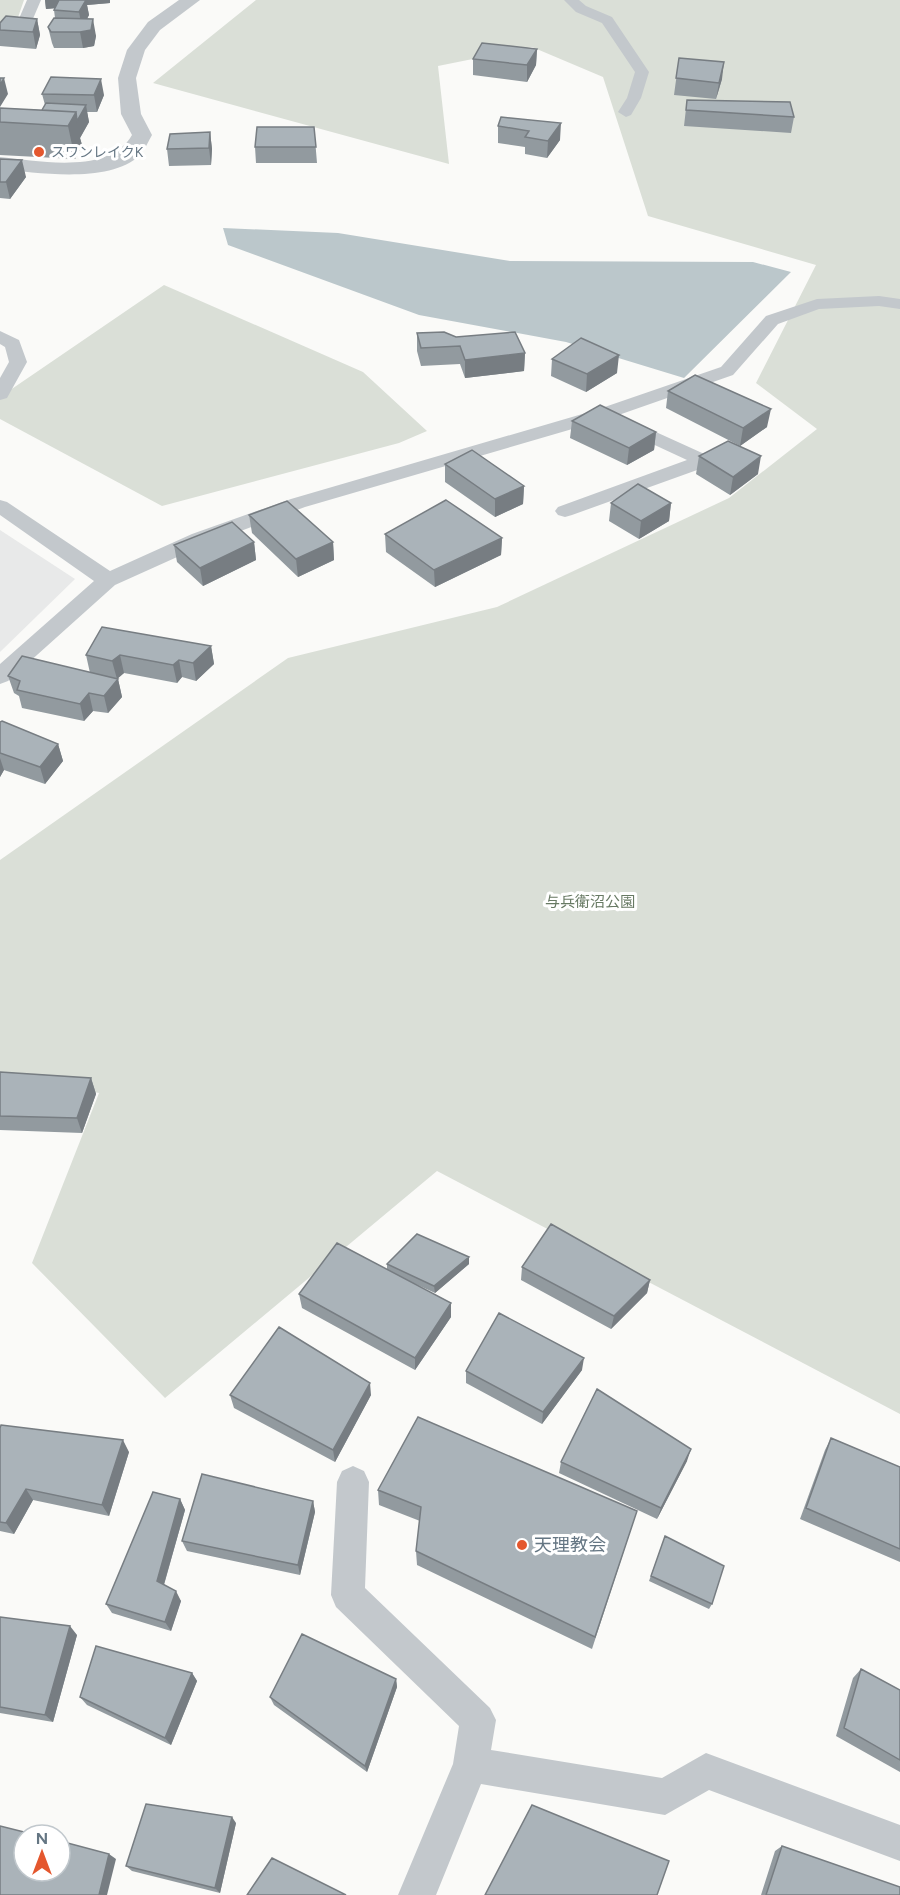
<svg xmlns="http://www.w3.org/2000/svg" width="900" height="1895" font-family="Figtree,'Noto Sans JP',sans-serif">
<rect width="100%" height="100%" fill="#fafaf8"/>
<path fill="#e8e9e9" d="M0,530L75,579L0,652Z"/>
<path fill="#dadfd7" d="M0,0H24L15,26H0Z
M256,0H900V1414L437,1171L165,1398L32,1263L99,1093L0,1073V860L288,658L497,607L729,498L817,429L756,383L816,265L648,216L603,77L532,47L438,66L449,164L153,83Z
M164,285L363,372L427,431L399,443L162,506L0,419V397Z"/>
<path fill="#bbc7cb" d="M223,228L338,233L510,261L753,262L791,272L684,378L566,342L419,315L228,245Z"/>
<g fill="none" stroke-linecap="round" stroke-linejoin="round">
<path fill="#c3c8cc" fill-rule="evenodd" d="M27,0H41L32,21L25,25L18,21Z
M564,0H579L586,6L612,17L649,72L641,98L631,115L626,117L618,112L627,98L635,72L602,23L576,12Z
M879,296L900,299V309L879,306L819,309L778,324L733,375L610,418L305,507L206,544L115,585L8,681L0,684V664L94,581L0,515V500L7,502L110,571L192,534L291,499L596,410L721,367L766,316L817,299Z
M0,331L19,340L27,362L7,398L0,400V378L9,362L5,347L0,344Z
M625,418L711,457L714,461L711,465L572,515L565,517L558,515L555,511L558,507L687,460L618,428L616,424L618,420Z
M353,1466L364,1471L369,1482L365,1588L490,1708L496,1720L491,1750L662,1778L706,1753L900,1825V1861L709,1790L665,1815L481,1784L436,1895H398L453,1764L459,1726L336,1607L331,1595L337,1482L342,1471Z"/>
<path fill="#c3c8cc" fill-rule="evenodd" d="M179,0H200L160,30L145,50L136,78L141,114L152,135C148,142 145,149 140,155C110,184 38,173 0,169V157C39,161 109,175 132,135L121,114L118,78L127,50L148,22Z"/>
</g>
<path fill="#929a9f" d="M45,0H110V3L87,5L89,15L87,19L96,36L94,46L83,48H54L52,43L48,27L55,18L54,10L55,8L46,9Z
M37,19L40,35L36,49L0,46V23Z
M537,49L536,65L527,82L473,75V59Z
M679,58L722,79L716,99L674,95Z
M42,94L104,95L97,112H87L89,122L80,138L82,145L75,159L0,155V108L42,110L45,105Z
M687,100L794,117L791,133L684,126Z
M501,117L560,140L547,158L525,154V147L498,143V126Z
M314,127L317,163H256L255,147Z
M210,132L212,149L211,165L169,166L167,149Z
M0,159L26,177L10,199L0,198Z
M417,333L456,337L525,353L524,371L465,378L460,364L421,366L417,351Z
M552,359L617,373L586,392L551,376Z
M668,391L767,427L740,446L666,408Z
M572,421L656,432L654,450L627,465L570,438Z
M699,456L758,474L730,495L696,474Z
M445,464L524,486L523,504L495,517L445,482Z
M611,503H671L669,521L639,539L609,521Z
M249,515L333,542L334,560L298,577L252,533Z
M385,534L502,538L501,555L435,587L386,552Z
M254,542L256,560L203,586L177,562L174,545Z
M211,646L214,664L196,681L182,677L177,683L124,673L117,679H118L122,697L108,713L93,711L84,721L22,708L19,696L14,693L8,676L90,673L86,655Z
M0,722L58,744L63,761L45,784L4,770L0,777Z
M0,1072L91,1078L96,1094L82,1133L0,1130Z
M387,1264H469L435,1293L409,1281L451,1303V1317L415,1370L302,1308L299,1294L387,1269Z
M522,1267L650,1280L647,1293L611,1329L521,1280Z
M582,1370L542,1424L466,1383V1371Z
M230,1395H371L335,1462L234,1408Z
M0,1428L129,1452L109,1516L33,1500L14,1534L0,1531Z
M831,1438L900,1467V1562L800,1519L825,1450Z
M687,1461L657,1519L559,1473L561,1462Z
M378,1490L637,1511L592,1649L417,1565L416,1551L420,1521L379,1505Z
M180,1499L185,1510L164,1585L181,1601L171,1631L112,1613L106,1604Z
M313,1501L315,1512L300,1575L187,1551L182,1541Z
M665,1536L712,1604L709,1609L649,1581Z
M0,1617L77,1635L53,1722L0,1713Z
M861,1669L900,1690V1772L836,1736L853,1678Z
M192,1673L197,1681L171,1745L87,1705L80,1697Z
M396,1679L397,1687L367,1772L274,1705L270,1697Z
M236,1823L220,1893L132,1871L126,1866Z
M782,1846L900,1895H761L775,1851Z"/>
<path fill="#777d82" d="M45,0H110V3L87,5L89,15L82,28L79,12L83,6L46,9Z
M37,19L40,35L36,49L33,32Z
M93,19L96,36L94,46L83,48L80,32Z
M537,49L536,65L527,82V65Z
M724,62L722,79L716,99L719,83Z
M4,78L8,94L0,107V85Z
M101,79L104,95L97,112L94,95Z
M86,105L89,122L80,138L82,145L75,159L68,126L76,112Z
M561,123L560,140L547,158L548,141Z
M210,132L212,149L211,165L209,148Z
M22,160L26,177L10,199L6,182Z
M525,353L524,371L465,378V360Z
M619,355L617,373L586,392L587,374Z
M771,409L767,427L740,446L743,428Z
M656,432L654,450L627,465L629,448Z
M761,456L758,474L730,495L733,477Z
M524,486L523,504L495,517V499Z
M671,503L669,521L639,539L641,521Z
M502,538L501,555L435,587L434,570Z
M254,542L256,560L203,586L200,568Z
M333,542L334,560L298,577L296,559Z
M211,646L214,664L196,681L193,663Z
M120,655L124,673L117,679L112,661Z
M179,660L182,677L177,683L173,665Z
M118,679L122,697L108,713L104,696Z
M89,693L93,711L84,721L80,704Z
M58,744L63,761L45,784L40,767Z
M0,758L4,770L0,777Z
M91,1078L96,1094L82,1133L77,1118Z
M469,1257V1264L435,1293L434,1286Z
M650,1280L647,1293L611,1329L614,1316Z
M451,1303V1317L415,1370V1358Z
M584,1358L582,1370L542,1424L543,1412Z
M370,1383L371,1395L335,1462L333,1450Z
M123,1440L129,1452L109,1516L102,1505Z
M691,1449L687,1461L657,1519L661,1508Z
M26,1489L33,1500L14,1534L6,1523Z
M180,1499L185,1510L162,1591L157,1581Z
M313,1501L315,1512L300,1575L298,1565Z
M176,1591L181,1601L171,1631L165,1622Z
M70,1626L77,1635L53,1722L45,1715Z
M192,1673L197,1681L171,1745L165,1738Z
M396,1679L397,1687L367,1772L365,1766Z
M232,1817L236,1823L220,1893L215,1888Z
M109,1854L116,1859L107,1895H99Z"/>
<path fill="#aab3b9" stroke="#777d82" stroke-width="1.5" d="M59,0H86L79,12L54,10Z
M6,16L37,19L33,32L0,30V23Z
M54,18L93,19L91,30L80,32H51L48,27Z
M482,43L537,49L527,65L473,59Z
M679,58L724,62L719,83L676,78Z
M51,77L101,79L94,95L42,94Z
M0,78H4L0,85Z
M687,100L790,102L794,117L686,110Z
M46,103L86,105L77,121L76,112L42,110Z
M0,108L76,112L68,126L0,122Z
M501,117L561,123L548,141L525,137L529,131L498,126Z
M257,127H314L316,147H255Z
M210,132L209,148L167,149L170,134Z
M0,159L22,160L6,182H0Z
M444,332L456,337L515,332L525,353L465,360L460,346L421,348L417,333Z
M581,338L619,355L587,374L552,359Z
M695,375L771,409L743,428L668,391Z
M600,405L656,432L629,448L572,421Z
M728,441L761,456L733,477L699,456Z
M472,450L524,486L495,499L445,464Z
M638,484L671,503L641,521L611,503Z
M446,500L502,538L434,570L385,534Z
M287,501L333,542L296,559L249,515Z
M232,522L254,542L200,568L174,545Z
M102,627L211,646L193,663L179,660L173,665L120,655L112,661L86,655Z
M22,656L118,679L104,696L89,693L80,704L17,690L20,681L8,676Z
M2,721L58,744L40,767L0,753V722Z
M0,1072L91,1078L77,1118L0,1116Z
M551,1224L650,1280L614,1316L522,1267Z
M417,1234L469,1257L434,1286L387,1264Z
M337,1243L451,1303L415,1358L299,1294Z
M499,1313L584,1358L543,1412L466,1371Z
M279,1327L370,1383L333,1450L230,1395Z
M597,1389L691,1449L661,1508L561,1462Z
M418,1417L637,1511L595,1637L416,1551L421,1507L378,1490Z
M1,1425L123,1440L102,1505L26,1489L6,1523L0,1522V1428Z
M831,1438L900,1467V1549L806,1508Z
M202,1474L313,1501L298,1565L182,1541Z
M153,1492L180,1499L157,1581L176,1591L165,1622L106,1604Z
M665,1536L724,1566L712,1604L651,1576Z
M0,1617L70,1626L45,1715L0,1707Z
M302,1634L396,1679L365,1766L270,1697Z
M96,1646L192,1673L165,1738L80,1697Z
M861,1669L900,1690V1760L844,1728Z
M146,1804L232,1817L215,1888L126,1866Z
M532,1805L669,1861L657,1895H485Z
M0,1826L36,1835H24V1871H60V1841L109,1854L99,1895H0Z
M782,1846L900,1887V1895H766Z
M272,1858L346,1895H247Z"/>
<g fill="#e4572e" stroke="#fff" stroke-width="2">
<circle cx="39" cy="152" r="6"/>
<circle cx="522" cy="1545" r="6"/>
</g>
<g text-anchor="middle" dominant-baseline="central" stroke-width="6" stroke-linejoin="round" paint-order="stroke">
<g font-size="14" fill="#657683" stroke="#fff" text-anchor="start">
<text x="51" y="152">スワンレイクK</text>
</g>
<g font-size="15" fill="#687a64" stroke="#fff">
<text x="590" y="902">与兵衛沼公園</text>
</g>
<g font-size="18" fill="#657683" stroke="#fff" text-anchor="start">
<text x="534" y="1545">天理教会</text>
</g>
</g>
<g transform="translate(42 1853)"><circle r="28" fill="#ffffff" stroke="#c1c8cd" stroke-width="1.5"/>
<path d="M0-4.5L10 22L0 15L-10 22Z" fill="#e4572e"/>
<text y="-9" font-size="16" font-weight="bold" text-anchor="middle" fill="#657683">N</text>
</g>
</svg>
